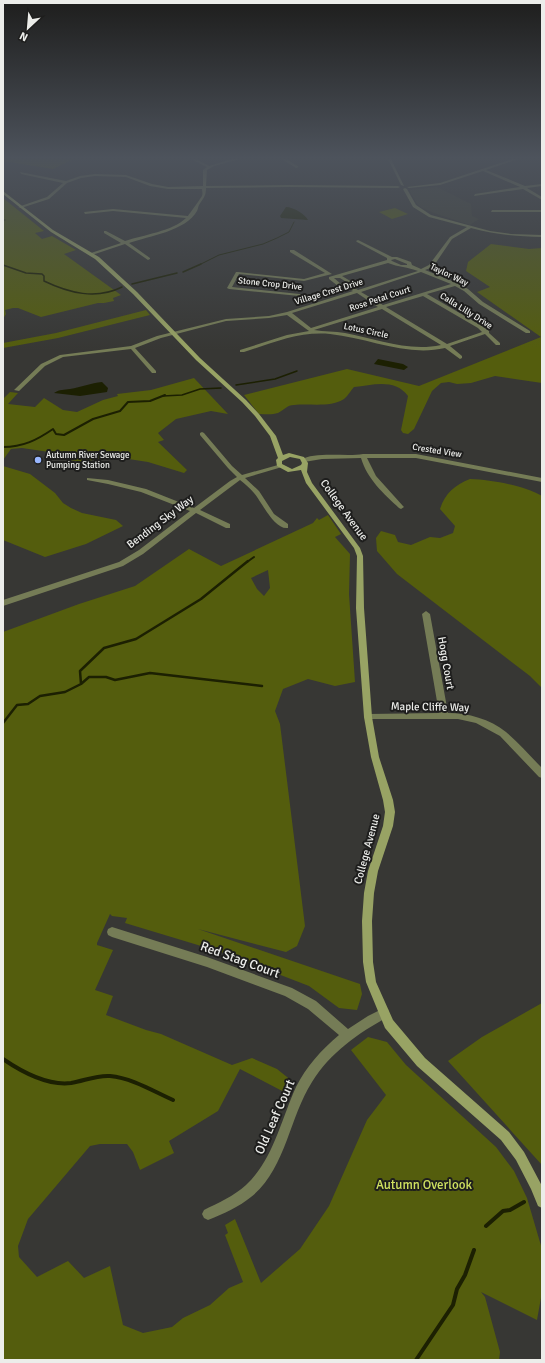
<svg xmlns="http://www.w3.org/2000/svg" width="545" height="1363" font-family="Signika,sans-serif">
<rect width="100%" height="100%" fill="#373734"/>
<path fill="#3e4036" d="M437,187L471,204L472,216L479,219L470,225L434,213L422,208L417,204L409,190Z"/>
<path fill="#545d0d" fill-rule="evenodd" d="M3,159H74L53,169L3,161Z
M3,198L44,231L35,233L42,239L52,236L76,250L64,254L121,295L113,298L114,301L104,303H98L41,317L18,308H13L5,310L6,314L3,319Z
M395,208L408,214L392,219L379,212Z
M491,244L529,249L542,248V383L495,376L471,383L457,384L449,382L441,383L432,391L414,429L408,434L403,433L401,430L408,396C395,378 373,385 354,387C351,390 348,396 344,399C329,408 310,403 294,405C287,405 284,410 278,413C272,415 265,414 259,414L244,395L347,369L419,386L541,337L477,292L490,287L466,271L468,262Z
M146,310L150,315L58,338L3,348V343L56,333Z
M194,378L228,414L211,411L176,419L158,433L164,440L158,442L187,470L184,473L148,462L109,456L84,462L61,459L49,452L22,448L11,449L3,460V399L10,392L18,393L8,404L35,407L44,398L63,410L77,412L103,400L118,396L117,394L151,390Z
M3,466L30,474L55,493L63,503L71,508L82,513L116,520L123,526L86,544L45,557L3,540Z
M470,479C492,480 523,485 542,496V688L530,676L397,574L377,551L376,538L381,531L395,535L398,542L411,545L430,537L440,538L453,533L455,526L440,509C445,493 455,485 470,479Z
M328,515L341,534L335,537L350,554L349,594L355,682L335,686L308,679L283,689L275,711L280,724L305,926L297,946L286,952L198,929L360,984L362,994L357,1010L339,1008L309,986L221,952L125,923L127,918L112,916L110,914L97,943V945L113,950L95,990L113,996L106,1015L146,1030L161,1034L232,1065L252,1058L277,1069L292,1081L286,1093L240,1069L218,1111L169,1141L174,1153L140,1170L133,1152L127,1144H100L90,1146L28,1219L18,1246L19,1257L37,1277L68,1261L84,1278L110,1266L123,1325L143,1333L172,1327L183,1318L210,1305L229,1288L243,1282L225,1235L228,1233L225,1225L235,1219L261,1283L300,1249L329,1206L367,1120L386,1095L351,1050L368,1037L387,1042L406,1065L496,1147L514,1171L527,1198L542,1249V1292L537,1320L481,1292L485,1297L500,1352L499,1360H3V632L79,604L135,586L189,549L221,566L313,523L317,518L319,520ZM268,570L270,588L264,596L257,589L251,578Z
M542,1003V1165L448,1061L482,1037Z"/>
<path fill="#1c2002" d="M286,207C293,207 305,214 308,220L281,218L280,216Z
M378,359L403,364L408,367L404,370L374,364Z
M102,382L108,388L107,392L80,396L54,393C60,389 64,390 70,389C81,387 91,383 102,382Z"/>
<g fill="none" stroke-linecap="round" stroke-linejoin="round">
<path stroke="#1c2002" stroke-width="1" d="M3,220H5
M199,265L219,255L263,244L277,238L289,232L294,222"/>
<path stroke="#1c2002" stroke-width="1.5" d="M3,265L26,273L42,274L44,276V281C69,293 96,300 122,287
M183,272L201,264
M132,284L177,273
M236,385L275,379L297,371
M163,396L182,395L200,389L221,388"/>
<path stroke="#1c2002" stroke-width="2" d="M3,447C23,447 37,440 53,429L56,434L64,435L93,419L120,411L128,402L150,401L165,395
M247,562L254,557"/>
<path stroke="#1c2002" stroke-width="2.5" d="M81,684L80,671L104,648L136,639L201,599L248,561
M3,723L17,705L28,704L40,696L65,692L81,684L89,677H106L115,680L150,673L262,686"/>
<path stroke="#1c2002" stroke-width="4" d="M3,1059C22,1072 47,1086 71,1083C84,1081 96,1075 110,1076C132,1078 153,1091 173,1100
M486,1226L503,1211L510,1210L524,1202
M416,1360L453,1305L457,1289L465,1275L474,1250"/>
<path fill="#757c56" fill-rule="evenodd" d="M191,159H196L209,166L232,159H240L214,166L207,170L206,186L288,185L398,186L400,187L398,188L288,187L206,188C206,197 203,198 199,205C198,207 198,209 197,211C186,231 149,236 129,243L150,258V259L148,260L125,244L92,255L88,254L121,243L104,233V231H106L125,241C143,235 173,231 186,218L113,211L85,214L84,212L113,209L188,216C190,213 201,198 202,196C203,193 202,191 202,189H168L150,186L126,177L95,176L81,178L67,183L49,199L21,208L18,207L47,197L63,183L21,174L20,172L66,181L80,176L95,174L126,175L152,184L168,187L203,186V170L207,167Z
M282,159H286L299,167L296,168Z
M388,159H391L404,186L401,185Z
M512,159H518L486,170L525,186L542,184V186L527,188L542,197V200L523,189L474,196L475,194L520,187L483,171L440,185L409,188L407,187L440,183Z
M405,188L407,189L416,205L431,215L490,231L511,234L542,235V237C517,236 495,235 471,228L452,239L433,267L425,270L457,283L468,289L483,302L530,331V333H526L479,304L464,291L455,286L427,294L482,326L489,331V333L500,343V345H496L485,334L450,346L462,356V358L460,359L445,348C406,357 369,338 330,334C300,331 272,343 244,352H240V350L287,335L309,331L287,315L269,318L226,321L161,338L135,348L156,371V373H152L131,349L63,357L45,366L19,391L14,390L41,364L60,355L131,346L157,336L226,319L269,316L287,312L353,291L345,287L309,297L229,289L227,288L236,272H238L304,279L325,273L290,252V250H294L332,274L304,281L239,274L232,287L309,295L338,286L329,279V277L387,260V258L357,242L356,241L358,240L392,257H397L411,262L412,265L421,269L429,265L450,237L467,227L429,217L413,207L403,189ZM395,259L407,264V265H401L392,261L391,260ZM388,263C398,267 408,267 418,271L358,290L351,286L352,282L342,276ZM421,272L451,284L383,305L361,292ZM334,278H340L348,283L347,284H341ZM357,293L378,307L311,328L292,313ZM423,296L478,328L482,332L447,344L386,307ZM382,309L441,345C408,352 377,339 345,333C335,331 324,332 314,330Z
M492,210H542V212H491Z
M202,432L204,433L232,466L242,475L278,465H282V467L245,478L259,491L274,514L288,524V528C274,530 262,502 254,493C250,488 245,484 240,480L200,510L230,524V528H226L196,513L143,554L123,566L3,606V600L119,562L139,550L190,511L141,492L108,484L87,480V478L108,480L146,489L194,508L230,481L237,477L228,468L200,435V433Z
M363,454H416L542,478V482L416,458H367L376,476L403,506L404,507L401,509L399,508C384,494 367,479 361,458L322,459L304,462L301,460C314,451 347,457 363,454Z
M426,611L430,614L448,713C468,713 490,719 506,732C519,743 530,756 542,768V778L539,777L500,736L476,723L458,719H365L364,717L365,715L368,714L439,713L422,614Z
M112,927L207,957L292,988L316,1001L348,1029L368,1016L384,1008L388,1009L389,1013L388,1017C358,1033 330,1053 312,1082C289,1118 286,1169 251,1197C239,1207 223,1214 208,1220L204,1218L202,1214L204,1210C218,1203 234,1196 246,1185C273,1160 281,1120 296,1087C306,1067 321,1050 339,1035L308,1009L285,996L207,967L112,937L108,935L107,932L108,929Z"/>
<path fill="#98a364" fill-rule="evenodd" d="M3,191L53,230L99,257L137,292L200,358L246,400L259,414L276,436L283,455L289,453L304,457L308,463L307,472L312,483L360,548L363,556L364,608L372,717L379,757L393,800L395,812L393,826L378,871L374,893L372,921L373,962L376,982L393,1020L425,1058L509,1132L524,1152L542,1186V1208L538,1206L531,1189L516,1160L501,1140L417,1066L385,1028L366,982L363,962L362,921L364,893L368,871L383,826L385,812L383,800L371,757L364,717L356,608L357,556L354,548L306,483L301,470L288,472L277,466L276,460L278,458L270,436L255,416L242,402L196,360L133,294L95,259L51,232L3,194ZM290,457L300,459L302,463L301,465L292,469L282,464V461Z"/>
</g>
<linearGradient id="sky" x2="0" y2="1"><stop stop-color="#1e1e1d"/><stop offset="0.45" stop-color="#4d535c"/><stop offset="1" stop-color="#4d535c" stop-opacity="0"/></linearGradient>
<rect width="545" height="350" fill="url(#sky)"/>
<circle fill="#98b6fd" stroke="#1e1e1d" stroke-width="1.5" cx="38" cy="460" r="4"/>
<g text-anchor="middle" dominant-baseline="central" stroke-width="4" stroke-linejoin="round" paint-order="stroke">
<g font-size="9" fill="#ecedea" stroke="#1e1e1d">
<text transform="translate(449 275) rotate(25)">Taylor Way</text>
<text transform="translate(270 284) rotate(6)">Stone Crop Drive</text>
<text transform="translate(329 292) rotate(-17)">Village Crest Drive</text>
<text transform="translate(380 299) rotate(-18)">Rose Petal Court</text>
<text transform="translate(466 311) rotate(32)">Calla Lilly Drive</text>
<text transform="translate(366 331) rotate(12)">Lotus Circle</text>
<text transform="translate(437 451) rotate(9)">Crested View</text>
</g>
<g font-size="9" fill="#ecedea" stroke="#1e1e1d" text-anchor="start">
<text x="46" y="455">Autumn River Sewage<tspan x="46" dy="10">Pumping Station</tspan></text>
</g>
<g font-size="11" fill="#ecedea" stroke="#1e1e1d">
<text transform="translate(344 510) rotate(54)">College Avenue</text>
<text transform="translate(160 522) rotate(-37)">Bending Sky Way</text>
<text transform="translate(446 663) rotate(80)">Hogg Court</text>
<text transform="translate(430 707) rotate(1)">Maple Cliffe Way</text>
<text transform="translate(367 849) rotate(-75)">College Avenue</text>
</g>
<g font-size="13" fill="#ecedea" stroke="#1e1e1d">
<text transform="translate(240 960) rotate(20)">Red Stag Court</text>
<text transform="translate(275 1117) rotate(-66)">Old Leaf Court</text>
</g>
<g font-size="13" fill="#cfe15f" stroke="#1e1e1d">
<text x="424" y="1185">Autumn Overlook</text>
</g>
</g>
<rect width="545" height="1363" fill="none" stroke="#ecedea" stroke-width="8"/>
<g transform="translate(28 28) rotate(206)" stroke="#1e1e1d" stroke-width="3" paint-order="stroke">
<path d="M0-3L7 15L0 10L-7 15Z" fill="#ecedea"/>
<text y="-6" font-size="11" font-weight="bold" text-anchor="middle" fill="#ecedea">N</text>
</g>
</svg>
